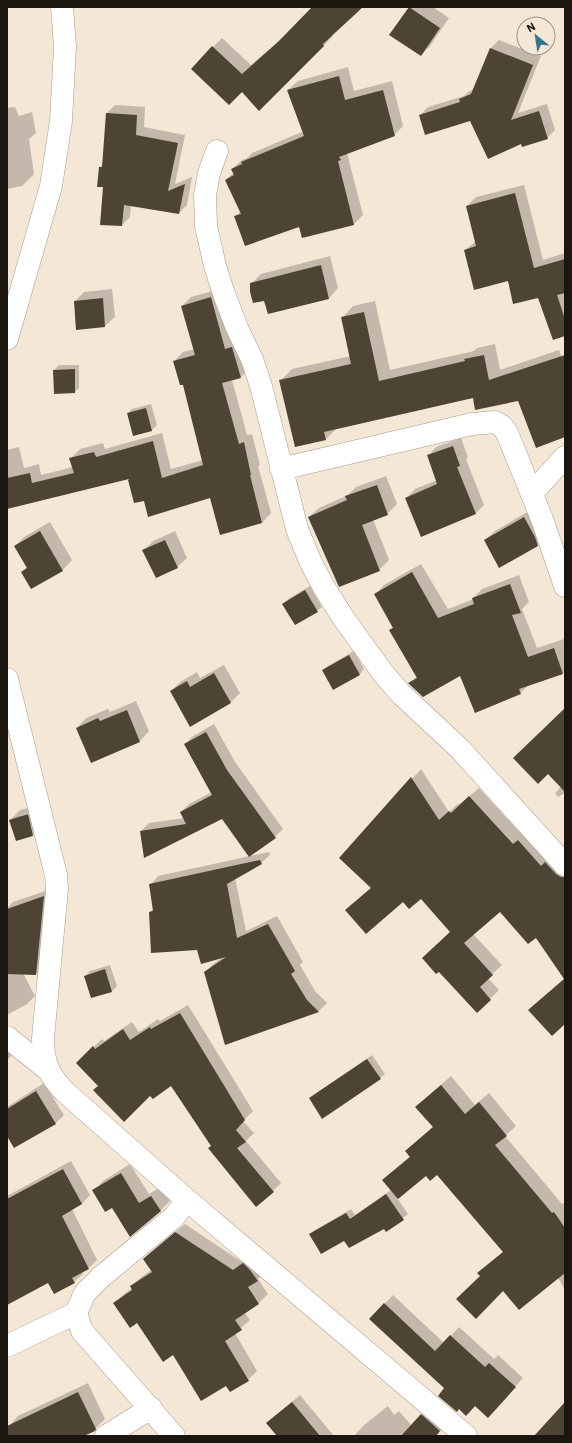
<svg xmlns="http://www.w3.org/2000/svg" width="572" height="1443" font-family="'IBM Plex Sans',sans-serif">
<rect width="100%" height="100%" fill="#f4e7d6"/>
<path fill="#0003" fill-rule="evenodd" d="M318,7H362L331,34L333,36L260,110L213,47L222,38L251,65Z
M410,7H433L449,18L430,46L421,55L391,34Z
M499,40L541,56L518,113L547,104L555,130L547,138L521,143L471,120L420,115L428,107L464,96L468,92L474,89L491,48Z
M348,67L354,91L392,81L403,126L394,135L347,153L363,215L354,224L303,237L300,225L235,216L241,211L226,180L234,172L232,169L242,160L247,158L252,153L304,131L288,90L298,81Z
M115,105L145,107L144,127L185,135L175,184L192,177L187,205L179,213L131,205L130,217L122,225L104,186L100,168L103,164L107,113Z
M15,107L19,116L32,112L36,133L29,139L34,174L22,186L7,189V108Z
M524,185L543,260L565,253V338L529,284L509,280L465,250L476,241L467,206L476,197Z
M330,256L338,288L329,298L268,313L265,299L251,284L261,274Z
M112,289L115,317L105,326L75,301L84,292Z
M220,289L250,368L241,377L232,380L247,435L252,434L260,465L258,466L271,513L262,523L221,534L211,497L132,478L7,503V450L19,447L24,468L39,464L41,475L73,467L71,458L80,449L103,443L105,449L162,433L171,469L203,460L183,383L174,361L183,352L195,349L182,306L191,297Z
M375,301L390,370L474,351L477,348L495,344L500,370L559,350L565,365V436L518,399L474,397L337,428L326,439L296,446L281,380L292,369L351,356L342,318L353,306Z
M59,365H79V388L75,392L54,370Z
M151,404L157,425L152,430L134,435L128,414L132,409Z
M461,438L468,457L466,459L484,505L476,513L422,536L406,498L415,489L437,480L428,456L436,447Z
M386,476L397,504L387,514L373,519L389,560L379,570L309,517L319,508L348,495L356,487Z
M534,508L547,536L537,545L485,540L495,531Z
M50,522L72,560L63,570L32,588L22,572L27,567L15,546L24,537Z
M175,531L187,558L177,567L144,550L153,541Z
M421,564L448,609L474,599L473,598L482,589L519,575L529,602L522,609L537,648L564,639L565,643V671L563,673L529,685L520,693L461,674L410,683L417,676L391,630L394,627L375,595L384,585Z
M310,586L322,607L317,611L283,604L288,599Z
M354,651L364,669L360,674L334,689L323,671L328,666Z
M224,665L240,693L230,703L171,691L180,682L197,672L200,678Z
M136,701L149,731L140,741L91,762L77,728L86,718L108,709L110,712Z
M565,709V793L558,797L555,793L561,787L548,773Z
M214,724L235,762L283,829L275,837L222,817L145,857L141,831L149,823L184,818L181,812L189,804L212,792L185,744L193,736Z
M421,769L449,812L459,803L460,804L479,788L523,836L528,832L565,864V1023L530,1010L565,978L536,936L501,911L473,934L502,965L488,978L499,990L490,999L439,970L423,958L451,931L421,897L347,910L372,887L341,858Z
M37,806L42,825L33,835L16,840L10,820L20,810ZM33,812V814L20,818V816Z
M269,852L270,855L261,863L235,878L246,931L277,916L303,962L300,965L315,991L327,1003L319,1011L226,1043L205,973L213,964L223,957L198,949L150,912L154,908L150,885L158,876Z
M51,889L44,966L36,974L23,973L35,996L27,1004L7,1015V908L13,902Z
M110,965L117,986L112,991L91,997L85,976L90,971Z
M188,1005L253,1111L243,1121L254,1133L246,1141L281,1183L273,1191L212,1146L171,1085L151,1094L99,1086L77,1063L102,1039L104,1041L132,1022L139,1032L158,1019L160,1021Z
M7,1048L11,1056L7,1060Z
M372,1055L385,1074L380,1078L310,1099L315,1094Z
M451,1076L475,1105L489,1093L516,1126L505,1136L562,1204L564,1203L565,1205V1290L558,1278L503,1290L479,1273L504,1251L437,1174L426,1175L397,1198L408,1214L386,1231L384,1228L345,1239L310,1234L315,1230L351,1209L355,1215L391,1190L383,1180L410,1156L406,1151L433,1127L426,1098Z
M44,1083L64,1115L56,1123L14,1147L7,1135V1107Z
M71,1161L90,1195L82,1204L72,1209L97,1260L89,1268L82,1272L83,1274L74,1282L49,1281L7,1305V1196Z
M130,1164L149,1194L161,1187L170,1201L160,1211L113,1207L94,1191L103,1181Z
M185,1224L242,1262L252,1255L266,1271L258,1279L268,1294L259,1303L245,1313L250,1320L235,1333L257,1371L248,1380L226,1384L173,1354L115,1303L124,1294L132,1288L131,1287L140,1278L151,1270L144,1259Z
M393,1295L444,1343L459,1327L494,1359L498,1355L523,1378L496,1408L476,1405L466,1415L446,1388L370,1319Z
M88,1383L105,1419L94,1430L82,1436H13L9,1426L18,1416Z
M300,1395L334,1436H278L267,1423Z
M388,1406L394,1415L399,1411L412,1426L431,1406L449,1421L436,1436H354L363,1426Z"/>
<path fill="#4e4435" d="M312,7H363L323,44L324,46L259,111L242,92L229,105L191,69L212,46L242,74L278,42Z
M409,7L440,28L421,56L389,35Z
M490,48L533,65L511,120L539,111L548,139L522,147L521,144L488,159L470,121L425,135L419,115L460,102L459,99L471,94Z
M339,76L345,100L383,90L395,136L339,157L341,160L338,161L354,225L302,238L299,227L245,246L234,216L241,214L225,180L234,175L231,169L242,164L241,162L304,136L287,90Z
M106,113L137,115L136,135L178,143L168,191L185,184L179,214L124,205L122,226L100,225L103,187H97L99,167H102Z
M515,193L534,268L565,259V293L557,295L565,319V336L553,340L538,298L513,304L508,281L474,290L464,250L476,246L466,206Z
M321,265L329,299L268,314L264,301L253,303L250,292V283Z
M211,297L225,349L232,347L241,378L222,383L239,444L244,442L251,475H250L262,523L220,535L210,498L148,517L144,501L134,503L128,480L129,479L7,509V478L30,473L32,483L74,473L69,458L94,452L96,457L153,441L162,478L203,465L183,385H180L173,361L195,355L181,306Z
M103,298L105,327L76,330L74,301Z
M364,312L379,381L465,361L464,359L484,355L489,380L565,355V437L536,448L518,401L475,410L473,398L324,432L326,440L295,447L279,380L351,364L341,317Z
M75,369V393L54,394L53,370Z
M146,408L152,431L133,436L127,413Z
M453,446L460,466L457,467L476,514L421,537L405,498L437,484L427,455Z
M377,485L388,515L362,525L380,571L339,587L308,517L347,500L345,496Z
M524,517L535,537L538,546L499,568L484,540Z
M40,531L63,571L31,589L21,572L27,568L14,546Z
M165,540L178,568L156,578L142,550Z
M412,572L438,618L474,604L472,598L510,584L521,613L512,615L528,657L554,648L563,674L519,689L521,694L475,713L460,676L423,697L408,683L417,678L389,630L393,628L374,594Z
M305,590L318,612L295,625L282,604Z
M349,655L360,675L333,690L322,670Z
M214,673L231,703L190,727L170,691L187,681L190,687Z
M565,708V792L548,774L538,784L513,758Z
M127,710L140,742L91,763L76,728L98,718L100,721Z
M206,732L227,770L276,838L249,857L222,819L144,858L140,831L186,824L180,812L212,795L184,744Z
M411,777L439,820L449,811L451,813L469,796L513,844L518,840L541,866L545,862L556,874L561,877H565V1024L552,1036L528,1010L564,979L536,938L528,944L500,912L464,943L493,975L480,987L491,1000L477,1013L439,972L436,974L422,958L450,932L421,899L409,909L403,902L366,934L345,910L371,888L339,858Z
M28,814L33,836L16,841L9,820Z
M260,860L262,864L227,884L237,938L268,924L295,971L291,974L307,1000L319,1012L225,1045L204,972L226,957L201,964L197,950L151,953L149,912L153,911L149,884Z
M44,896L36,975L7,974V909Z
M105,969L112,992L91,998L84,976Z
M180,1013L245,1120L236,1130L246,1142L237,1148L274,1192L256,1207L208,1148L211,1146L171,1086L153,1099L150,1096L124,1122L93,1090L98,1086L76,1063L93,1046L95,1049L123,1029L130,1040L150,1027L151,1029Z
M367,1059L381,1079L322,1119L309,1098Z
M441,1085L465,1114L479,1102L507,1136L495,1145L552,1213L554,1212L565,1228V1273L519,1310L503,1291L476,1319L456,1299L480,1276L477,1273L503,1252L437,1175L430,1181L426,1176L398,1199L382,1180L410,1157L405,1151L433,1127L415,1107Z
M36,1091L56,1124L14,1148L7,1136V1109Z
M63,1169L82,1204L62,1216L89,1269L72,1278L75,1283L54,1294L48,1283L7,1305V1199Z
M121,1173L139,1203L151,1196L161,1211L130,1237L112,1208L105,1212L92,1190Z
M386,1194L404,1220L386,1232L384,1229L349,1248L344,1241L321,1254L309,1234L346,1213L350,1219Z
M175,1232L233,1270L243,1263L250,1270L258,1281L248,1287L259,1304L235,1320L242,1330L225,1341L249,1381L230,1392L226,1386L201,1401L173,1355L163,1362L137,1323L130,1328L113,1303L132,1290L130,1286L152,1272L143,1259Z
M384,1303L435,1351L450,1335L485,1367L489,1363L516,1387L488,1418L475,1406L466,1416L459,1409L457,1412L438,1396L444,1388L369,1319Z
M78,1392L96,1429L95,1431L84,1436H7V1426Z
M292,1402L320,1436H277L266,1423Z
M565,1402V1436H534Z
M421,1414L440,1431L436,1436H401Z"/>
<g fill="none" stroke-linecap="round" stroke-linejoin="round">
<defs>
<path id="street" d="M217,151L209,173L205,195L206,226L215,266L224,294L237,328L252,359L261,386L297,529L311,563L325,589L344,619L383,673L401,694L460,749L565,865
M7,339L51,186L61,121L65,47L62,7
M281,469L472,424L495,422L502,426L507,433L542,519L565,586
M532,493L565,457
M7,679L56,875L57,889L43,1038C43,1062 48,1074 64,1091L187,1200L466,1436
M7,1037L47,1069
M7,1346L76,1313
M106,1436L151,1408
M174,1436L82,1331L76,1313L85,1293L101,1277L174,1217L187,1200"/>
</defs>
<use href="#street" stroke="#a69a8a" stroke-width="23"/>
<use href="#street" stroke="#fff" stroke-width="22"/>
</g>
<rect width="572" height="1443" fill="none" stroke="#1b1610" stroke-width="16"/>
<g transform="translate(536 36) rotate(330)"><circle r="19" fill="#f4e7d6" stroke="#9d9387"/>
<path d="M0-3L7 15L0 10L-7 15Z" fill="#37738a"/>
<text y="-6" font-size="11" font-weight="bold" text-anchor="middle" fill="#1b1610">N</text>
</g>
</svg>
